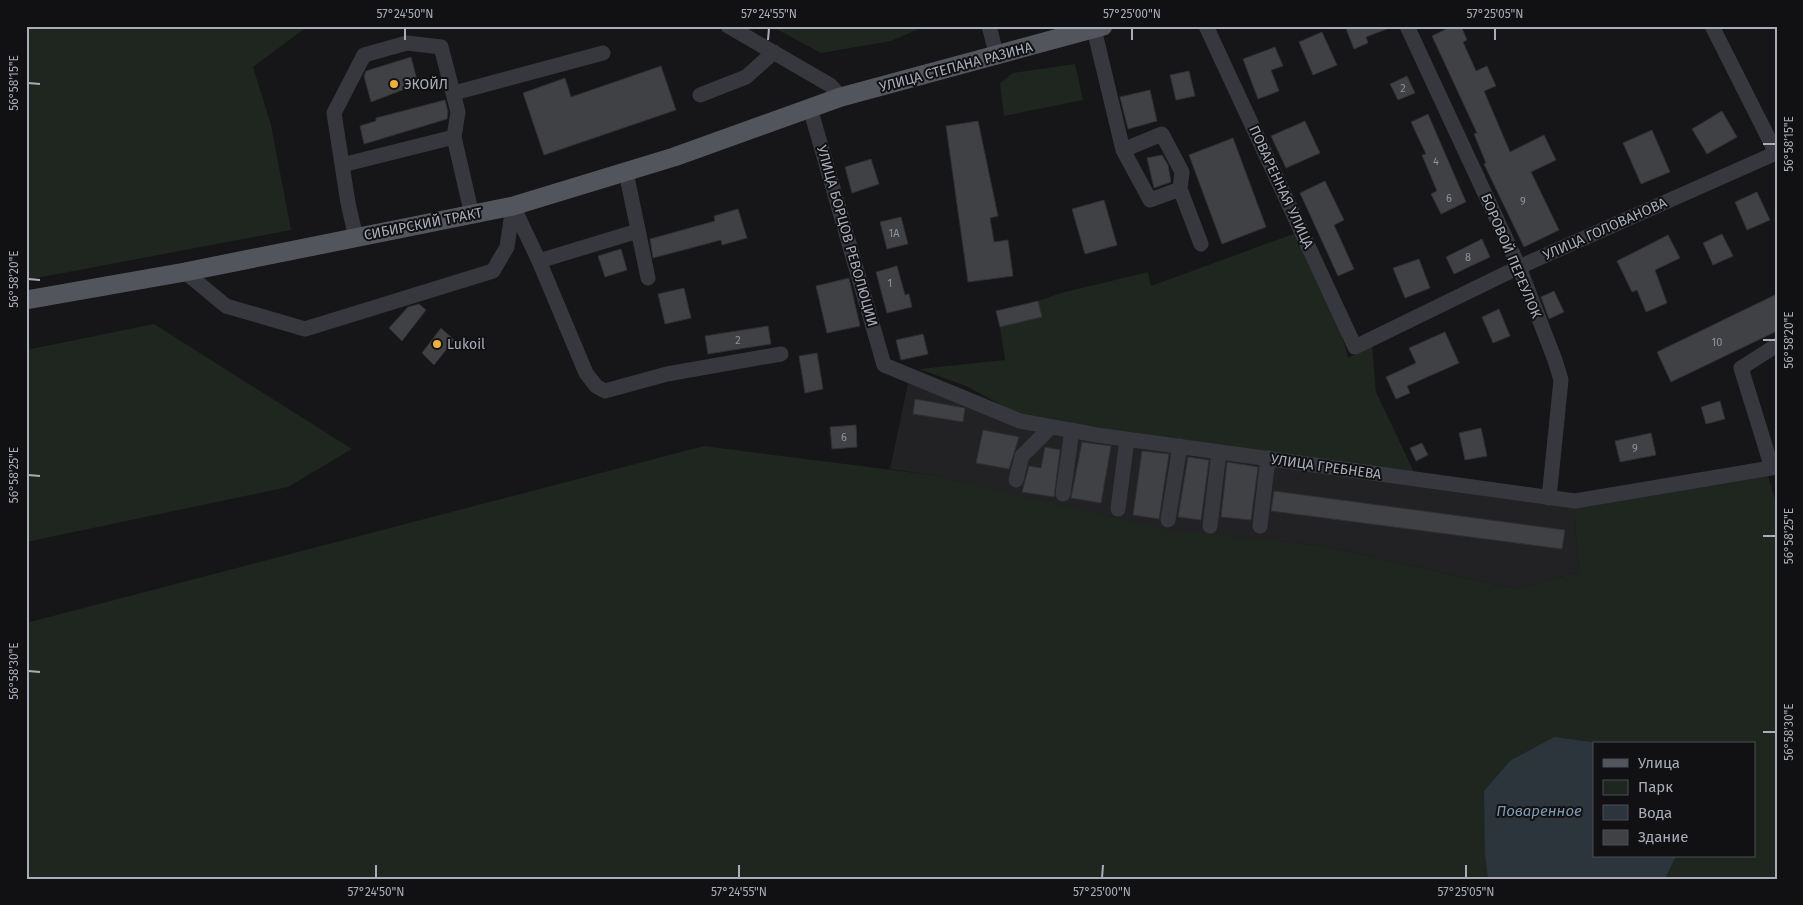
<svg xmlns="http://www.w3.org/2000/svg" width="1803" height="905" font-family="'Fira Sans',sans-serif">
<rect width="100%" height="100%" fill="#161618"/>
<path fill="#222225" d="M909,379L1017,424L1574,507L1579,572L1515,589L1324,546L1164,530L932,475L890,469Z"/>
<path fill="#1e261f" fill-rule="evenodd" d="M26,26H308L253,67L271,125L291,230L26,280Z
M771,26H925L891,41L821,53Z
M1075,64L1083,100L1004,116L1000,83L1013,73Z
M1296,233C1310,276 1339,314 1348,358L1372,345L1376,392L1414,472L1023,417L966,386L919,369L1005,360L1000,327L1042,317L1038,301L1061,293L1148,272L1151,286Z
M154,324L352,449L288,487L26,542V350Z
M704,446L932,475L1164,529L1324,546L1515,589L1579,572L1574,507L1768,476L1777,506V879H26V623ZM1594,744H1754V856H1594Z"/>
<path fill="#2c353c" d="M1554,737L1605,744H1594V856H1676L1665,879H1488L1485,853L1484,791L1510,761Z"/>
<path fill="#404145" stroke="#303034" d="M1345,26H1392V27L1366,37L1368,43L1354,49Z
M1452,26H1461L1467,40L1463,42L1476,71L1487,66L1496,86L1484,91L1510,152L1544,135L1556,160L1531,172L1559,230L1524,247L1484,164L1486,163L1474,134L1477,133L1432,36Z
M1322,32L1337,65L1313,75L1299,42Z
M1275,47L1283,66L1271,70L1279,91L1258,99L1243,59Z
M411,57L418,84L371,102L364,76L366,71Z
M661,66L676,110L544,155L523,93L565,78L571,97Z
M1189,71L1195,96L1176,100L1170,75Z
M1407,76L1415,93L1398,100L1390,84Z
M1150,90L1157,121L1128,129L1120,97Z
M445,100L448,112L447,119L364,144L360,126L376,121V118Z
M1722,111L1737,137L1707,154L1692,129Z
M1428,114L1466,202L1441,214L1431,194L1437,191L1422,155L1426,154L1411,122Z
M978,121L998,216L990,218L994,242L1008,240L1013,276L968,282L946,126Z
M1305,121L1320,153L1286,168L1271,136Z
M1652,130L1670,172L1641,184L1623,143Z
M1233,138L1266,227L1222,244L1189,155Z
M1162,155L1168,165L1171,182L1154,188L1147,158Z
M871,159L879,184L852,193L845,167Z
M1325,181L1344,220L1334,225L1354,269L1338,276L1300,193Z
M1757,192L1770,220L1747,230L1735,202Z
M1104,200L1117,245L1085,254L1072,209Z
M738,209L747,238L722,245L721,240L653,258L650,239L715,221L714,216Z
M901,217L908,244L887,249L880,222Z
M1722,234L1733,256L1713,265L1703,243Z
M1668,235L1680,258L1655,270L1667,303L1646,312L1637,290L1632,292L1617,261Z
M1482,239L1490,257L1454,274L1446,257Z
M621,249L627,270L605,277L598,256Z
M1419,259L1430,288L1405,298L1393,268Z
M897,266L905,295L909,294L912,307L887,313L876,272Z
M849,278L860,326L827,333L816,286Z
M684,288L691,318L665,324L658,294Z
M1554,291L1564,312L1549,319L1541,297Z
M1777,294V331L1671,382L1657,352Z
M1038,301L1042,317L1000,327L996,311Z
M419,304L426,310L402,341L389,328L408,307Z
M1499,309L1510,336L1493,343L1482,317Z
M768,326L771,344L708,354L705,336Z
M441,328L454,340L434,365L422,353Z
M1445,332L1459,363L1407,386L1410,393L1396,399L1386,377L1416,363L1409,348Z
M923,334L928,354L901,360L896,340Z
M817,353L823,389L805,393L799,356Z
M915,399L965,408L963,422L913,414Z
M1720,401L1725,419L1706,424L1701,407Z
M856,425L857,447L832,449L830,427Z
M1481,428L1487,456L1465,460L1459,433Z
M983,430L1019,437L1009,469L976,463Z
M1651,433L1656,455L1620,462L1615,441Z
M1082,442L1111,446L1101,503L1071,498Z
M1422,443L1428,455L1416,461L1410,448Z
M1045,447L1060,450L1054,497L1022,492L1029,466L1041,468Z
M1142,451L1169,454L1159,519L1133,515Z
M1188,457L1209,460L1201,520L1178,517Z
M1227,462L1258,467L1251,520L1221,517Z
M1274,491L1565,530L1562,549L1271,511Z"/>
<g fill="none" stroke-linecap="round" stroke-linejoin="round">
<path stroke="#37383d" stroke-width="15" d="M728,26L830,85L841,97
M989,26L997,57
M1206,26L1355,347L1519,267L1776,153
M1407,26L1519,267L1555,360L1561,380L1549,498
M1712,26L1777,155
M1094,29L1123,150L1150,200L1180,189L1201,244
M454,93L603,53
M700,95L746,77L774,52
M810,108L884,365L1020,421L1097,435L1575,501L1777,467
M1123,150L1162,134L1182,172L1180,189
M342,165L454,137L472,215
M626,172L648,278
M513,206L539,261L586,373L596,386L605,391L667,374L781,354
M356,238L348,203L334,113L364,55L407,43L441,47L458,112L454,137
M539,261L638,231
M185,272L226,306L305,329L493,271L507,247L513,206
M1772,468L1741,368L1777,345
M1016,480L1022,456L1051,427
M1063,494L1072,430
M1118,509L1127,439
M1168,520L1180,446
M1210,526L1219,452
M1260,526L1268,458"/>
<path stroke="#53555c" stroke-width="19" d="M26,300L185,272L513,206L674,157L841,97L1103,26"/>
</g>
<path fill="none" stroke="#a8adb8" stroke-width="2" d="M405,40V28M768,40L769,28M1132,40V28M1495,40V28M28,83L40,84M1763,144H1776M28,279L40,280M1763,340H1776M28,475L40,476M1763,536H1776M28,671L40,672M1763,732H1776M376,878V865M739,878V865M1102,878L1103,865M1466,878V865"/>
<g fill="#f2b134" stroke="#111113" stroke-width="2">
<circle cx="394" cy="84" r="5"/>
<circle cx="437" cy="344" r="5"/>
</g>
<g text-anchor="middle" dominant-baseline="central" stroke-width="4" stroke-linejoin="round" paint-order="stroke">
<g font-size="11" fill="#8e929b">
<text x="1403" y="88">2</text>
<text x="1436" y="161">4</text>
<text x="1449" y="198">6</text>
<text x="1523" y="201">9</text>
<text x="894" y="233">1А</text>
<text x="1468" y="257">8</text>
<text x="890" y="283">1</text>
<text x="738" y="340">2</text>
<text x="1717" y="342">10</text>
<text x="844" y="437">6</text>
<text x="1635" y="448">9</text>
</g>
<g font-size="14" fill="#a8adb8" stroke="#111113">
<text transform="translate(956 67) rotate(-15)">УЛИЦА СТЕПАНА РАЗИНА</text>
<text transform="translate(1281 187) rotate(65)">ПОВАРЕННАЯ УЛИЦА</text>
<text transform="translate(423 224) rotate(-11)">СИБИРСКИЙ ТРАКТ</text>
<text transform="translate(1605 229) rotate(-24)">УЛИЦА ГОЛОВАНОВА</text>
<text transform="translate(847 236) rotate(74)">УЛИЦА БОРЦОВ РЕВОЛЮЦИИ</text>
<text transform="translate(1511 256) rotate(67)">БОРОВОЙ ПЕРЕУЛОК</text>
<text transform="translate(1326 467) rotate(8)">УЛИЦА ГРЕБНЕВА</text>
</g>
<g font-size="14" fill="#a8adb8" stroke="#111113" text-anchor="start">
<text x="404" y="84">ЭКОЙЛ</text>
<text x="447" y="344">Lukoil</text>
</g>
<g font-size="15" font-style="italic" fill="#7f9bb3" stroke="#111113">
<text x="1539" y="811">Поваренное</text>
</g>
</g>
<rect width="1803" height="905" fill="none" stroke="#111113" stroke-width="55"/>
<rect x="1593" y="742" width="162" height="115" fill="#111113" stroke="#4d4f55"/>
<rect x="1603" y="759" width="25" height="8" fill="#53555c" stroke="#4d4f55"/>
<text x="1638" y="768" font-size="15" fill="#a8adb8">Улица</text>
<rect x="1603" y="780" width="25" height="15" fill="#1e261f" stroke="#4d4f55"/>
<text x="1638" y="792" font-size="15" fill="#a8adb8">Парк</text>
<rect x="1603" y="805" width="25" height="15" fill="#2c353c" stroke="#4d4f55"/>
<text x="1638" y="818" font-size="15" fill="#a8adb8">Вода</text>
<rect x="1603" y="830" width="25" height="15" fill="#404145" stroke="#4d4f55"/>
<text x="1638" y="842" font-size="15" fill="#a8adb8">Здание</text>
<rect x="28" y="28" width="1748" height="850" fill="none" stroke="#a8adb8" stroke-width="2"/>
<g font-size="12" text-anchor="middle" fill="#a8adb8">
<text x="405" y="18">57°24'50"N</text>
<text x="769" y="18">57°24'55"N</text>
<text x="1132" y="18">57°25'00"N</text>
<text x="1495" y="18">57°25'05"N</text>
<text transform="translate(14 83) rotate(-90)" y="4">56°58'15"E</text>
<text transform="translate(1789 144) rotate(-90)" y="4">56°58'15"E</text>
<text transform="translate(14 279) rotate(-90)" y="4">56°58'20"E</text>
<text transform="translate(1789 340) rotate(-90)" y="4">56°58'20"E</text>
<text transform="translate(14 475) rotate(-90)" y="4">56°58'25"E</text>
<text transform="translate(1789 536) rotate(-90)" y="4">56°58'25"E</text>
<text transform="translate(14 671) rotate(-90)" y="4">56°58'30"E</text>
<text transform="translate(1789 732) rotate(-90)" y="4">56°58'30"E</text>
<text x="376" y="896">57°24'50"N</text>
<text x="739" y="896">57°24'55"N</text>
<text x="1102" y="896">57°25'00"N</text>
<text x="1466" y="896">57°25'05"N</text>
</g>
</svg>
